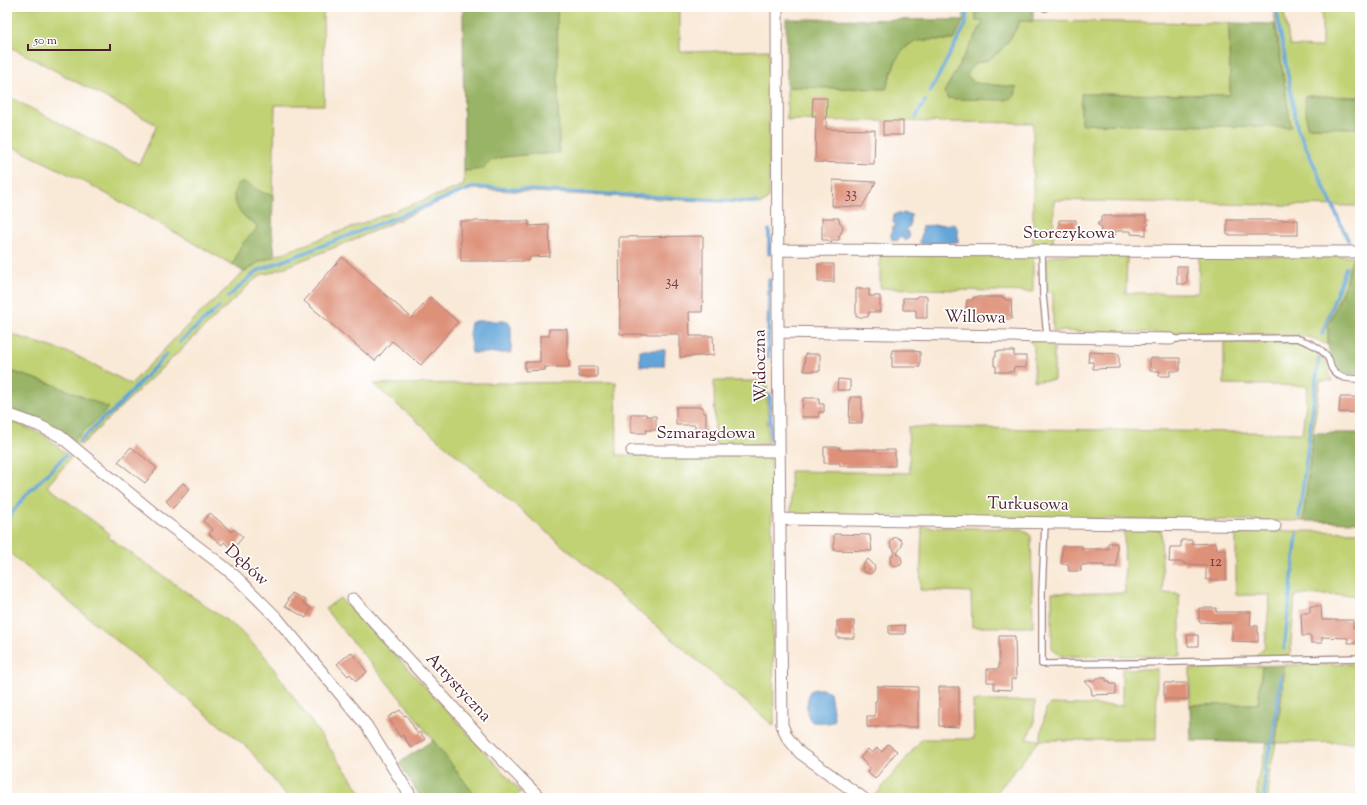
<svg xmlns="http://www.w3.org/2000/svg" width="1367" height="805" font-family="'Sorts Mill Goudy',serif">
<rect width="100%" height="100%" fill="#fff"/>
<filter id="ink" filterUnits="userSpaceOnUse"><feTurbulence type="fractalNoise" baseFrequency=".025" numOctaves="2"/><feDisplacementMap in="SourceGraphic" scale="8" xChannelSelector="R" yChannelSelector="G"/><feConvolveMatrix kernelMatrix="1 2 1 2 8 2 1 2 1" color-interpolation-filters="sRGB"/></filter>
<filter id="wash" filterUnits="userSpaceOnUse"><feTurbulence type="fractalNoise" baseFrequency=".012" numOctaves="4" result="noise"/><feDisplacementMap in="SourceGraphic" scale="16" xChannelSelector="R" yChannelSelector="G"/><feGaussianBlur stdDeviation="0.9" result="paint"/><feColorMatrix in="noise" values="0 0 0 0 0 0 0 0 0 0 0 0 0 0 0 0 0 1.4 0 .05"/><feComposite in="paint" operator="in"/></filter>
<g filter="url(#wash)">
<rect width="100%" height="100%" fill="#f9e9d7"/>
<path fill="#c1d274" stroke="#867850" d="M7,7H323L324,105H275L273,195L263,194L246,218L257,225C256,234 248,237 243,243C238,250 236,258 233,265L87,183L7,144V96L139,164L157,125L7,45Z
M557,7H680V52L769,50V197L765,202L759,204L474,189L464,191L358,238L270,273L263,274L253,281L81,445L73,441L108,408L52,384L7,370V333L73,354L131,384L191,322L244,272L259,262L464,185V171L482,169L492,160L504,157L522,155L559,153Z
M963,7H976V21H984L944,92L1015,87L975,83L966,75C975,59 974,66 988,60C1000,54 1016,33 1020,21L1229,23L1231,95L1081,94V124L1291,127L1273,7H1283L1290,46L1322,47V7H1360V97L1306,96L1308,127L1360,128V206L1263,205L1054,200L1053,247H1033V123L787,120V87L886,89C892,72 896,49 915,42C923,39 944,40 953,40L964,20Z
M880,254L1033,255V292L880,288Z
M1055,255H1127L1126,293H1198L1199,256H1353L1344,287L1328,325V345L1312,338L1299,335L1053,331V292H1047L1046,262L1048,258Z
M1028,340H1054V380L1034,381V346Z
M1224,342L1299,343L1313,347L1325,359L1332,381H1320L1313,433L1303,521L791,515L790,471L910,473L908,427L1302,433L1308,386L1224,384Z
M714,381H767L768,445H715Z
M616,382L617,455H771L774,726L373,384Z
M7,420L43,434L71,458L47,486L109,533L108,537L237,628L264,655L365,798H288L249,749L7,551Z
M922,527L1022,529L1031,536L1033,627H972L971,592L920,590Z
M1124,529L1161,530L1163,593L1179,594L1181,656H1061L1052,649V593H1125Z
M1236,530L1360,532V595H1295L1290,656L1255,657L1265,646L1270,595H1236Z
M340,598L434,696L521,792L515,798H477L406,705L325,609Z
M1360,664V742L1276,743L1269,775L1268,798H1257V781L1267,743H1276L1285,665Z
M1262,666L1258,704L1190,705V669Z
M1122,669H1157L1156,740H1040L992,798H877L875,796L922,739H974L973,701H1035L1034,724L1026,739L1040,740L1046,709L1050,704L1122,706Z"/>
<path fill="#98b466" stroke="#716a48" d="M463,7H557L559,153L522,155L504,157L492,160L482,169L464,171Z
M976,7H1033V21H1020C1015,33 1000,54 988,60C985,61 982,61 979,62C972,65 970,69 966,75L975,83L1016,87V92L1014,97L1006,100L955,99L948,98L944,92L984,21H976Z
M786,19L964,20L953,40C944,40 922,39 915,42C896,49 892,72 886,89L787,87Z
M1229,23L1275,24L1291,127L1081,124V94L1230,95Z
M1305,96L1360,97V128L1307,127Z
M244,182L263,193L273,195L272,232L275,256L259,262L244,272L233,265C236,257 239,248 244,242C248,236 257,233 257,225C246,219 236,211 234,197C233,193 236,188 237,184Z
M1353,256H1360V374H1346L1337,370L1330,356L1328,345V325L1344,287Z
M7,370L52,384L109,408L73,441L7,411Z
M1313,433H1360V522L1303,521Z
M1285,665L1276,743L1191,741L1190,705L1258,704L1262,666Z
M433,740L477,798H421L399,763Z"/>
<path fill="#64a5d8" stroke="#576282" d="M898,213L901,215L903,213L912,215L910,218V226L906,229L910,236L907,241L900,237L897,241L892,240L891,236L892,228L896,226L893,222L894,215Z
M954,224L958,229V242L922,244L919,242L922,234V226Z
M475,321H508L511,327V353H472L469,334L471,323Z
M640,350H665L664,366H640Z
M815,689H824L830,692L834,717V721L829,723L812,722C804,714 807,701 810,691Z"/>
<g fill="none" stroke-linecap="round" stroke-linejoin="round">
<path stroke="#64a5d8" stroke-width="3.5" d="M1276,7L1297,127L1348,240
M930,92L966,24L967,7
M916,117L925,101
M769,230V254
M228,297L257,271L474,187L756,202
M1322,334L1346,267
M180,342L219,307
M768,357L769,280
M770,395L771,441
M80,441L103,418L113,411L167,354
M1299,517L1319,357
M7,519L27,494L66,455
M1284,649L1297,534
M1264,798L1265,768L1273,736L1281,676"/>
</g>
<g id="blocks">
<path fill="#de9179" d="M813,98H827L826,129L875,130L874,164L815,162L816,116H812Z
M883,121H903V135H883Z
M833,180L876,182L862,207L832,206Z
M1101,216H1146V221L1149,224L1146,227V235L1131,234V231H1115V235H1100L1101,227L1097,224L1101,221Z
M822,218H839V221L842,225L843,229L839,236V240H833L831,243L828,240H822Z
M1059,220H1076V233H1059Z
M1227,220H1298V235H1227Z
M460,221H529V226L549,225L550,256L530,257L529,261H461Z
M703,236V296L702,312H689L690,336H713L714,355L680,357V334H620L619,237Z
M342,257L412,318L430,297L458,322L421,365L392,341L375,361L304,301Z
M818,264H834V282H818Z
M1177,266H1187V284H1177Z
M856,289H869V296H880V312H869L868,317H856Z
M917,296H927V318H916V310H903V298H916Z
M976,297H1002L1005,298V300H1011L1012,319L965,318L967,300H973V298Z
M549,329H567V359H569V367H545V370L525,371V362H540V336H549Z
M892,350H914V351L920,352V367H892Z
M996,351H1014V356H1026V368L1014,367L1013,372H996V366H994V357H996Z
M1089,352L1119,354V368L1093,369V362H1088Z
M805,354H820V371H804Z
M1150,358H1180V371H1170V376H1159L1160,371H1150Z
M579,367H597V377H579Z
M838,379L850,380V390H837Z
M850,397H862V423H849Z
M1340,397H1360V413L1339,412Z
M803,398H819V404H824V412H819V417H802Z
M676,407H703V413H706V432H695V425H676Z
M631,414H646V416H656V430H646V433H631Z
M131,447L157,468L145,483L118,462Z
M824,447H839V450H895V466H840V463H824Z
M183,483L190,489L173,508L166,501Z
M210,513L232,532L234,529L243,537L232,550L224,542L222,545L209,534L213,530L203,521Z
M834,534L870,535L872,551L834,550Z
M896,537L900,539L902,542V546L897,553L901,557L902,561L901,565L895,567L892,565L890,562L891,557L895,552L890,544L892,539Z
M1181,540H1192V544L1216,543L1217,550H1226V580H1206V565L1184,564V562H1169L1170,547H1181Z
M1108,543H1117V567H1104V565H1081V571H1069L1068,564H1061L1062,546H1082V549H1108Z
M868,559L874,565L875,568L873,572L870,574L864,572L862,569L863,565Z
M292,593L305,600L303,603L311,608L306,618L285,606L288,601L287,599L290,598Z
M1310,606H1321L1322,620H1353V628H1358L1359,643H1348V638L1322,637V643H1311V636H1302L1301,613H1310Z
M1199,608H1217L1216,612H1251L1250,626H1258V642L1232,641V623L1199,622Z
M837,621H854V638H837Z
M905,625V634H889V626Z
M1187,635H1198V646H1188Z
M999,636H1015L1016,679H1011V690L994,689V682H987V669H999Z
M351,652L367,672L356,681L350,674L348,676L337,664Z
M1096,678H1106V681H1110V684H1116V694L1092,695L1091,688L1085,681H1095Z
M1164,683H1188L1189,699H1164Z
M877,686L918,687V727H867V716H875V701H877Z
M939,687H959V727L939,726Z
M400,710L404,716L406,715L418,734L420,732L425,739L411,748L403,735L400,737L388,717Z
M888,744L897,751L875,779L867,772L870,768L860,758L868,749L872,753L877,748L882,752Z"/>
</g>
</g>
<g filter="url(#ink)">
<use href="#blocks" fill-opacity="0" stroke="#a28481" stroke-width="1"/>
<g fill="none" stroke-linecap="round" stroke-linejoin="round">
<defs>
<path id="service" d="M1045,8V7
M1042,251L1043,295L1047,336
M1171,339L1296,338C1308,342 1321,347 1328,358C1330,361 1330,366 1332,369C1339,379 1349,379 1360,379
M1045,523L1042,592V664L1136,663L1360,658"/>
<path id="minor" d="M777,7L778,332L782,725L787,737L800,753L863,798
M778,250L1360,252
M778,332L1171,339
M7,414L38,425L60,436L161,519L223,566L236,577L276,617L366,725L412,798
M632,451H779
M780,519L1275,526
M353,599L485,742L540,798"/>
</defs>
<use href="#service" stroke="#a28481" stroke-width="8"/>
<use href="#minor" stroke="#a28481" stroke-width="13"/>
<use href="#service" stroke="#fff" stroke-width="5.5"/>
<use href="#minor" stroke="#fff" stroke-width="11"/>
</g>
</g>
<g text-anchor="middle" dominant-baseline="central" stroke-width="3.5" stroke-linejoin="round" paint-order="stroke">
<g font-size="15" fill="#6f3c3e">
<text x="851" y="194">33</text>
<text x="672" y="282">34</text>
<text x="1216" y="562">12</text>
</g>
<g font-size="17" fill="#4a1f2b" stroke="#fff">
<text x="1069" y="234">Storczykowa</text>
<text transform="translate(975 318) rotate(1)">Willowa</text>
<text transform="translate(761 366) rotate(-91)">Widoczna</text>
<text x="706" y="434">Szmaragdowa</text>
<text transform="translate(1028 505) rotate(1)">Turkusowa</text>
<text transform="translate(246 566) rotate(42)">Dębów</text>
<text transform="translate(458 688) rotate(47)">Artystyczna</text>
</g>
</g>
<rect width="1367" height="805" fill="none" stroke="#fff" stroke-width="24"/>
<path d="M28 44v6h82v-6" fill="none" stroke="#4a1f2b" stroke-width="2"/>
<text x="34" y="44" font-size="12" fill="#4a1f2b" stroke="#ffffff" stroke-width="3" paint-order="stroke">50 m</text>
</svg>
